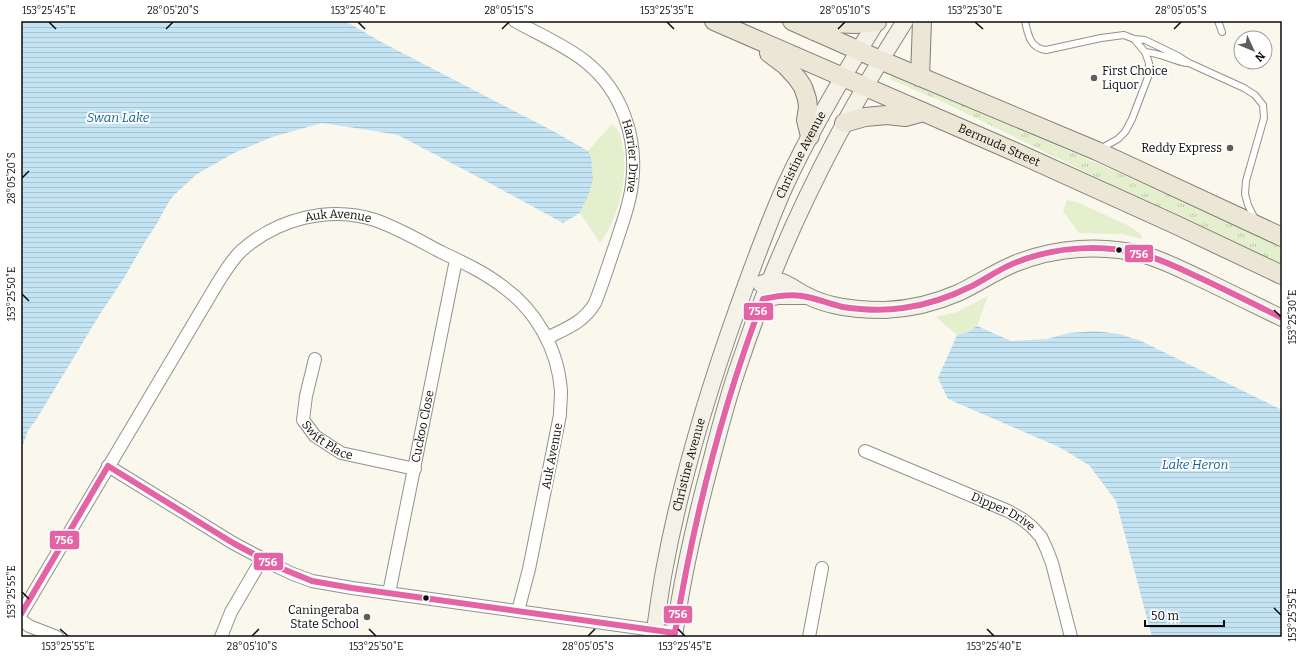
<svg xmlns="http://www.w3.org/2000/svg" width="1303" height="658" font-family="Bitter,serif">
<defs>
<pattern id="grass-tufts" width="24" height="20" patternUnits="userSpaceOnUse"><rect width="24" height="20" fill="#e3efcd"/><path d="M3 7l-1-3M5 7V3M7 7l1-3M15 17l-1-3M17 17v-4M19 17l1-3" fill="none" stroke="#c1ccaf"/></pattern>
<pattern id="water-rules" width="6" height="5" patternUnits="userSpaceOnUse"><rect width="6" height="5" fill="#c4e4f4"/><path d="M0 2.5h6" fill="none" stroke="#a7c2d0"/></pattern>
</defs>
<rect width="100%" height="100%" fill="#faf7ed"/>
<path fill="url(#grass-tufts)" d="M895,75L1185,202L1282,248V265L1149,203L941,101L889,79Z"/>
<path fill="#e3efcd" d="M612,124C621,131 621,138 623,149C628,180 619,217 600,243L580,213C590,190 597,175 588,151Z
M1067,200L1077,202L1127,225L1141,234L1142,239L1122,234L1079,233L1063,211Z
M988,296L977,326L969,332L957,335L936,317L957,312Z"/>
<path fill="url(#water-rules)" d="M21,21H345L383,43L553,131L588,151L591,158L593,179L589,193L580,213L563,223L495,186L398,135L362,129L322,123L272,137L234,153L197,174L173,196L167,205L156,225L146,240L124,278L100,314L36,420C33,424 29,428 27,433C25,439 24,443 21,449Z
M977,326L1011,341L1047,339L1069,333L1095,331L1119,334L1141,341L1282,410V637H1152L1116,501L1089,465L1059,447L948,399L938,378L957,335L969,332Z"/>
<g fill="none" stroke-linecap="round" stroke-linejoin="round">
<defs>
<path id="lane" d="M1025,21C1028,35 1030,48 1046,50L1101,38L1124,35L1134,39L1145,40L1178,56L1189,63L1244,88L1255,95L1263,105L1264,118L1246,181L1245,194L1248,205L1256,221
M1218,21L1222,32
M1145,52C1160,53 1172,60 1186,63
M1100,149L1118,139L1125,132L1132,119L1148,77L1149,63L1145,52L1134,39"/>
<g id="street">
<path id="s1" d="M515,21C538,34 565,45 586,62C622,91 638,138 632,184C630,204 622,224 616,243C609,263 603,283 595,303C583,323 567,328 547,338"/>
<path id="s2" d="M315,359L306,396L303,420L315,436L341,453L415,469"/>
<path id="s3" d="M865,451L1008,511L1022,519L1032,527L1041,537L1047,550L1052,563L1071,637"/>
<path d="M108,466L233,543L278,567L293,574L312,581L352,588L675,633"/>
<path id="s4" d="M389,593L456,260"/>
<path id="s5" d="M21,614L217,284C224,273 231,261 240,252C276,219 329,205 375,220C398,228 420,241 441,252C462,262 484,272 502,286C536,310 558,349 561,391C561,399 560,407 560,415L529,569L518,611"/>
<path d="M21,620L29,626L57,637"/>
<path d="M221,637L231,612L262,559"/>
<path d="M809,637L822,568"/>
</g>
<g id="secondary">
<path d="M761,284C783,275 790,288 808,296C815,300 825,303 833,305C849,309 868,310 885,310C909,309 935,303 958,293C977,284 995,272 1014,264C1055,247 1102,244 1145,255C1166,261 1186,272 1206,281C1231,293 1257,306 1282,318"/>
<path d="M763,299L779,296H807"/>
<path id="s6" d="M654,637C657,615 660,593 664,571C680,484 707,394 737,310C752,268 767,226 785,186C811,129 844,74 877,21"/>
<path d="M674,637C682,577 696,517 712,458C720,427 728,396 739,365C779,244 836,129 905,21"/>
</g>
<g id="primary">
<path id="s7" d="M714,21L1013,151L1172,223L1282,275"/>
<path d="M792,21L880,60L1097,151L1282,237"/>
<path d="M814,31L826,23L856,24L877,22"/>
<path d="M769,53L785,65L797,78L803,87L807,99L808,107L806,120L810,136"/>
<path d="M920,77L922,21"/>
<path d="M844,123L865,117L887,115L905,117L923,112"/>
</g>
</defs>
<use href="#lane" stroke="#93918d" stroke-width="8"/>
<use href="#street" stroke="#93918d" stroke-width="14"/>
<use href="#secondary" stroke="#898883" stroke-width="18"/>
<use href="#primary" stroke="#807f7a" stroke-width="20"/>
<use href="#lane" stroke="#fefefc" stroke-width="6"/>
<use href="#street" stroke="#fefefc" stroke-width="12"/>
<use href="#secondary" stroke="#f4f2e7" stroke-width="16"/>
<use href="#primary" stroke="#ece6d6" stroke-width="18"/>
<defs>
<path id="bus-1" d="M108,466L233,543L278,567L312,581L352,588L675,633C694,516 721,410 763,299C776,296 789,294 802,296C816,298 829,304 843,307C863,310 883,311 903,308C927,305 950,297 972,286C987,278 1001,268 1017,262C1057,246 1104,244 1145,255C1163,260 1181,269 1198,277C1226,290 1254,304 1282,318
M21,614L108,466"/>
</defs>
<use href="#bus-1" stroke="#fff" stroke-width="9"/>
<use href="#bus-1" stroke="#e463a4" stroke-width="6"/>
</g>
<path fill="none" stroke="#0b0b0b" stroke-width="1.5" d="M49,22L56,29M358,22L365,29M667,22L674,29M975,22L983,29M166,29L173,22M502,29L509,22M838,29L845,22M1174,29L1181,22M22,178L29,171M22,294L29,301M1274,310L1281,317M22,592L29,599M1274,608L1281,615M60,629L68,636M369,629L376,636M678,629L685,636M987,629L994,636M252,636L259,629M588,636L595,629"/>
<g fill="#5f5e5a" stroke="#fff" stroke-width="1.5">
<circle cx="1094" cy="78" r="4"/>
<circle cx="1230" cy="148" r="4"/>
<circle cx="367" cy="617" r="4"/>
</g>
<g fill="#0b0b0b" stroke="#fff" stroke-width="1.5">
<circle cx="1119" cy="250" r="3.5"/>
<circle cx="426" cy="598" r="3.5"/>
</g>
<g text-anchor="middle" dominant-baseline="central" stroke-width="4" stroke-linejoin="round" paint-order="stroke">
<g font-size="12" fill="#0b0b0b" stroke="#fff" text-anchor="end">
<text x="1102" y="71" text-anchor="start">First Choice<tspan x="1102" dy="14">Liquor</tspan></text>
<text x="1222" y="148">Reddy Express</text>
<text x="359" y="610">Caningeraba<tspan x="359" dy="14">State School</tspan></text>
</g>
<g font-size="12" fill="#0b0b0b" stroke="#fff">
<text stroke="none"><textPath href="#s7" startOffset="311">Bermuda Street</textPath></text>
<text stroke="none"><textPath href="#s6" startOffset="506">Christine Avenue</textPath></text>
<text stroke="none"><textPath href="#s1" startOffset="190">Harrier Drive</textPath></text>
<text stroke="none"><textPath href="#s5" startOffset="531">Auk Avenue</textPath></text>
<text stroke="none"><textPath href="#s4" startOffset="170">Cuckoo Close</textPath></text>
<text stroke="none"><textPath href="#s2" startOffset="95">Swift Place</textPath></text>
<text transform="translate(552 456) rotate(-79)">Auk Avenue</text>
<text stroke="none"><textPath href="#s6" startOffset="176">Christine Avenue</textPath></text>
<text stroke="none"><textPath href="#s3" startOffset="151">Dipper Drive</textPath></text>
</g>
<g font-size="13" font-style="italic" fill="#14639d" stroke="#fff">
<text x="118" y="117">Swan Lake</text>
<text x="1195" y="464">Lake Heron</text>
</g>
</g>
<g stroke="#fff" stroke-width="1.5">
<rect x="1124" y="244" width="30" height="19" rx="4" fill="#e463a4"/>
<rect x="743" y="302" width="31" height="19" rx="4" fill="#e463a4"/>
<rect x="49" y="530" width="31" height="20" rx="4" fill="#e463a4"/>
<rect x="253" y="552" width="31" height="19" rx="4" fill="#e463a4"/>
<rect x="663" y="605" width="30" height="19" rx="4" fill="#e463a4"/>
</g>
<g font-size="11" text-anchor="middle" font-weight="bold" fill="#fff">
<text x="1139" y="258">756</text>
<text x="758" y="315">756</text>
<text x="64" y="544">756</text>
<text x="268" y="566">756</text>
<text x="678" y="618">756</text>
</g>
<rect width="1303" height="658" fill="none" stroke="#ffffff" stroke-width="44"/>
<g transform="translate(1253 50) rotate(134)"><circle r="19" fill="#ffffff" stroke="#9d9d9d"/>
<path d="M0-3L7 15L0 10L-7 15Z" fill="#5f5e5a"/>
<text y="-6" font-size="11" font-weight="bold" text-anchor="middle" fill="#0b0b0b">N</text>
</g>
<path d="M1145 620v6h79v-6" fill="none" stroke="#0b0b0b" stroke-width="2"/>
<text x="1151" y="620" font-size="12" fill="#0b0b0b" stroke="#ffffff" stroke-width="3" paint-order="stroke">50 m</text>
<rect x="22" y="22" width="1259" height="614" fill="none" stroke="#0b0b0b" stroke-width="1.5"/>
<g font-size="10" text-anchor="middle" fill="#0b0b0b">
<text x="49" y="14">153°25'45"E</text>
<text x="173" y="14">28°05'20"S</text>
<text x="358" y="14">153°25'40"E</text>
<text x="509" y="14">28°05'15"S</text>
<text x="667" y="14">153°25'35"E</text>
<text x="845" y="14">28°05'10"S</text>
<text x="975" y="14">153°25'30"E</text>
<text x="1181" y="14">28°05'05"S</text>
<text transform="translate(11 178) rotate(-90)" y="4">28°05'20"S</text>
<text transform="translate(11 294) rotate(-90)" y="4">153°25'50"E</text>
<text transform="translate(1292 317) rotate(-90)" y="4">153°25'30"E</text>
<text transform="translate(11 592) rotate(-90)" y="4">153°25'55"E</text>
<text transform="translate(1292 615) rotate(-90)" y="4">153°25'35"E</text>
<text x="68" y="650">153°25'55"E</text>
<text x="252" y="650">28°05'10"S</text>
<text x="376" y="650">153°25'50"E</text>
<text x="588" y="650">28°05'05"S</text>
<text x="685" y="650">153°25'45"E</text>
<text x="994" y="650">153°25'40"E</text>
</g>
</svg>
